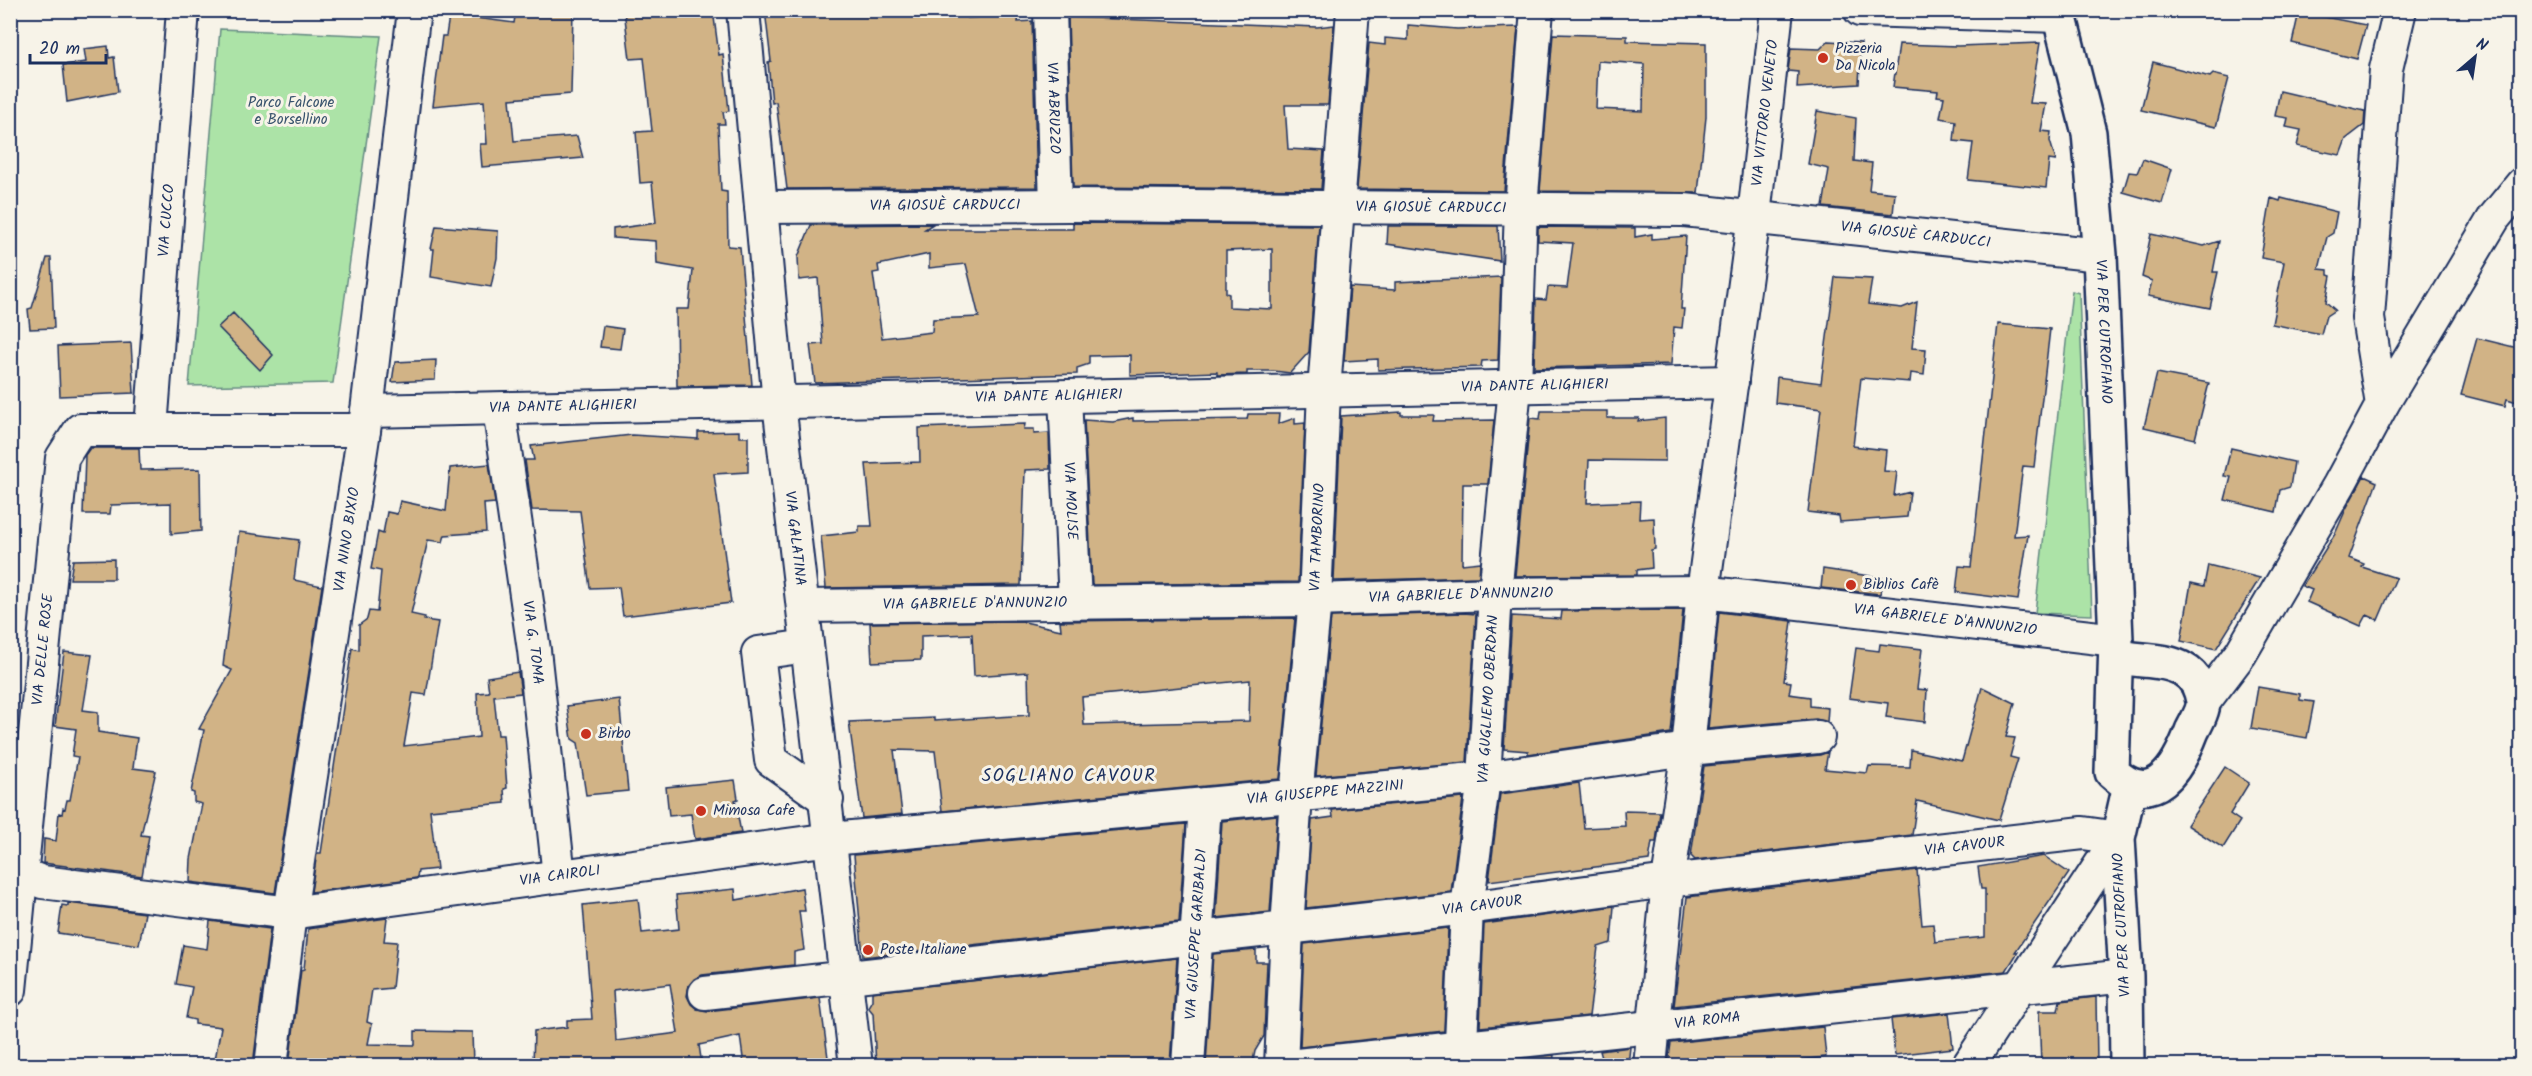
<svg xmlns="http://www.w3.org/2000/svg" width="2532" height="1076" font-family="Kalam,sans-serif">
<rect width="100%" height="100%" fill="#f7f3e8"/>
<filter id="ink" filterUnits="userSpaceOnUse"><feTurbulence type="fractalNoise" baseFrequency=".0167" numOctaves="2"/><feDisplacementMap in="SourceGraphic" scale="12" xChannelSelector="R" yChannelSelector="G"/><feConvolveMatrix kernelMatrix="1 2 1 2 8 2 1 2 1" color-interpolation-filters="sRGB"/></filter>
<g filter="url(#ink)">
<path fill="#ace3a7" stroke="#648982" stroke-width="1.5" d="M220,29L381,36L333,383L189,386Z
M2072,291L2079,293L2092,615L2035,613Z"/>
<path fill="#d1b386" stroke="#1b2f5e" stroke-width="1.5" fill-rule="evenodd" d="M450,10H471L469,17L514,23L516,10H573L571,94L510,99L514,141L577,136L583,158L482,167L480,144H487L484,101L433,106L442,36H446Z
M624,10H713L719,55L723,54L729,111L723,112L725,124H718L721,191L727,192L728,246L740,247L752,385L677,386L676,309H689L693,270L657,264L656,241L613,238V229L656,223L652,182L640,183L636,132L652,131L644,58L630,59Z
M765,10L914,13L915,10H942L941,14L969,15L968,18L1019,15L1018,22L1032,21L1037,187L787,189L776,102L772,103L768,62L771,61Z
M2299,12L2366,25L2357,59L2292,43Z
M1068,17L1317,27L1334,25L1328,105H1285L1288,149L1324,151L1321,189L1073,187Z
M1408,25L1457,29L1518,27L1504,191L1357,189L1369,43L1385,45V38L1408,40Z
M1553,34L1627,36V41L1706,43V117L1698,193L1540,191ZM1598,61L1644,64L1643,111L1596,109Z
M1828,41L1861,43L1859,84L1797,88L1798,72L1788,71L1791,48L1820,49Z
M2040,43L2030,103L2046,104L2041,131L2051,132L2050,141L2056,161L2049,160L2046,188L1968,180L1973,143L1954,141L1956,121L1940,118L1944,97L1937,96L1938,91L1893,87L1899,44L1958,46Z
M108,46L109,58L114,57L118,92L67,102L63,65L86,62L84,49Z
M2153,62L2210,77L2213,74L2229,78L2216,127L2141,110Z
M2280,91L2365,111L2364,125L2346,139L2340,155L2297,146L2301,130L2286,127L2288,118L2275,116Z
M1817,111L1856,118L1854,161L1872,163L1869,190L1895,193L1893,214L1823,207L1829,169L1808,164Z
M2143,159L2172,169L2162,203L2123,192L2129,172L2137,173Z
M2271,198L2280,201L2281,198L2337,212L2333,233L2327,237L2319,269L2328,270V275L2331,276L2326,302L2335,310L2326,316L2321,334L2272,324L2284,262L2261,258Z
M1073,223L1319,225L1309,352L1290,373L1274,371H1247V374L1217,375V372L1130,375V355L1089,356V364L1077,368V374L815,383L810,345L823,344L818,278L799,280L798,257L811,225L933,224L925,229H1073ZM1272,249V309L1229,307V294L1226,293V251ZM929,254V268L966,264L979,317L933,319L932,332L882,338L873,273L879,272L878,265Z
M436,226L498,231L497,258L491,287L431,277L434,249H431Z
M1388,226H1498L1500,261L1387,244Z
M1538,227L1635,228V237L1652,234V239L1686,236L1681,309H1684L1682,328L1674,327L1671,364L1534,368L1536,299L1546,300L1548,287L1567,288L1573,243L1538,241Z
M2151,234L2204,246L2219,241L2213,272H2218L2210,308L2148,296L2152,281L2142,277Z
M47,258H51L54,328L30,329L28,309L32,308Z
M1501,277L1498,360L1482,361L1481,367L1378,370V359L1344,361L1350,287L1395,290V282Z
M1835,277L1872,279L1868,304L1902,308L1917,302L1912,348L1926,349L1924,375L1911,373L1910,382L1861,378L1853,446L1886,450L1884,471L1897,472L1894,496L1910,492L1907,517L1840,522L1839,516L1808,512L1821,409L1775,403L1777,377L1821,383Z
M233,313L273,355L260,370L218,327Z
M1998,324L2050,329L2034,467L2023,466L2014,536L2028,535L2018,600L1956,592L1959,566L1971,567Z
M603,326L623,329L620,349L600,347Z
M2477,338L2522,349V397H2518L2517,402L2507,399L2505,406L2461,395Z
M131,343L134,393L60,396L58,346Z
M436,360L435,380L392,382L395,362Z
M2157,373L2209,383L2195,439L2144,427Z
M1541,411H1607V418H1639L1638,421L1665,418V461L1589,460L1587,503L1640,501L1639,519L1654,518L1655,549L1651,550L1652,568L1637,570V575L1515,576L1530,418L1540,419Z
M1401,412V415H1434L1433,421L1494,420L1488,484H1463L1462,564L1480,562L1479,577L1334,581L1341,416Z
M1248,414H1279L1278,424L1295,418V424L1305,423L1298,582L1092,585L1084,420L1113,422L1133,418V421L1247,419Z
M1025,424L1024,429H1034V434L1049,433L1050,469L1025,470L1021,585L826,588L821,536L859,532V526H872L866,464L920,462L919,428Z
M739,431V437H748V472L714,474L731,603L623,616L619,587L590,588L580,511L532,510L525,460H534L531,446L632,435L698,439V432Z
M90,448H139L140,470L200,469L201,531L171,534V503L111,505L110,514H83L85,455Z
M2231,448L2294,462L2290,487L2280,490L2276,512L2225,500L2231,477L2224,476Z
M489,464L495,503L484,504L486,532L445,535L443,542L428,540L411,614L425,617L424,620L438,622L426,695L413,693L404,746L479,737L477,693L489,692L487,677L518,672L521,693L494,696L498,735H503L507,788L504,789L505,803L430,810L437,869L418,871L417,878L311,892L317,853H321L352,648L359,650V625L367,619L369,611L377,612L381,571L371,569L378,532L383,534L387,512L397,514L400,501L446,511L450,468Z
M2364,476L2377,482L2349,558L2364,564L2362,567L2396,578L2378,620L2367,615L2361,626L2307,602L2312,590L2302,586L2335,534L2346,509Z
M239,532L299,540L294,580L322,586L275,893L190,882L191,859L202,804L194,802V793L191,792L204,730L199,729L232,670L223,666Z
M114,559V579H70L73,560Z
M2208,565L2260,578L2216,649L2181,641L2191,583L2204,586Z
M1823,569L1883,578L1880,594L1821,588Z
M1683,610L1671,733L1528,754V751L1504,749L1512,616L1561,619L1562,611Z
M1719,612L1792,621L1784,681L1791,682L1789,694L1810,697V706L1828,708L1827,722L1816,719L1708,729Z
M1464,613L1476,614L1467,762L1316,776L1331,617Z
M1295,618L1280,779L942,811L935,751L894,750L902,814L862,818L849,722L934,718V721L1029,715L1028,672L974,676L972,634L921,636V660L872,662L870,623L1020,621L1061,630L1060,621ZM1250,680L1249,721L1084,725L1082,697Z
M1880,644L1922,649L1917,689L1927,690L1925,722L1886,717L1888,703L1849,698L1856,648L1879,651Z
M64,652L92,655L83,710L98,712V732L137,738L133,768L156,771L141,835L149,836L142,876L43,863L44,839L56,841L59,813L62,814L63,808L65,809L67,800H70L78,757L72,756L76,729L55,726Z
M1982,687L2015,703L2006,737L2015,738L2010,757L2018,759L1999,820L1917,801L1912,835L1695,860L1691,856L1704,766L1820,755L1828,752L1825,769L1867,773L1869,766L1910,767L1911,750L1962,761Z
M2258,687L2300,694V700L2314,702L2307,738L2251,728Z
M619,699L628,791L586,795L578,743L572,739L567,706Z
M2225,767L2249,783L2230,814L2240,821L2223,848L2187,825Z
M735,780L738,799L735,800L741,833L695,839L691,814L669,816L666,787Z
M1579,783L1584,828L1625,826L1624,811L1660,812L1656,842H1652L1649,860L1489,881L1500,794Z
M1463,798L1451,892L1306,908L1312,820L1333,817L1332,810Z
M1277,815L1270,912L1216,918L1222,821Z
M1186,824L1179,922L863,957L854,855Z
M2044,856L2069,873L2015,952H2018L2006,971L1674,1006L1687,897L1917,870L1922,925L1933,924L1935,942L1985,937V889H1981L1978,867Z
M802,888L805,911H799L804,950L794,952V965L702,975L694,979L689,985L687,996L691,1004L697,1009L707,1011L820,998L829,1065H744L740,1036L699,1045L702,1065H533L534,1031L567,1027V1020L592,1019L583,905L638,899L642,933L679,929L676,895L735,889L736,900ZM670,984L678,1033L616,1041L613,991Z
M68,903L145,913L139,945L58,933L62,905L68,906Z
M1614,906L1611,943L1598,947L1589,1016L1480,1027L1484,924Z
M387,918L384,941L397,942L392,988L372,990L367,1022L372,1024L368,1044L415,1045V1031L472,1032L473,1065H289L301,970L304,969L308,929Z
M210,921L270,929L253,1065H214L221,1027L195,1024V1020L186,1018L192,987L176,984L183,945L207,949Z
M1448,928L1444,1031L1300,1047L1304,944Z
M1256,950V962H1267L1264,1036L1255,1051L1253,1061L1206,1065L1213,954Z
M1177,958L1170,1065H876L873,1013L868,1007L872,1000V992Z
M2096,997L2097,1065H2041L2039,1011H2058L2060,1001Z
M1949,1013L1953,1048L1895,1055L1891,1019Z
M1823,1027L1826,1057L1801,1060L1802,1065H1668L1671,1043Z
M1630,1047L1628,1065H1604L1600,1051Z
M1554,1055L1553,1065H1501V1061Z"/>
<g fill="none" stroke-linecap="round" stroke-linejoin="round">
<defs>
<g id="minor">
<path id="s1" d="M743,10L779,403L856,1066"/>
<path id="s2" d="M1050,10L1056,205"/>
<path d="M1860,10L2060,16"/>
<path id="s3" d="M761,207L1069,205L1684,210L2100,255"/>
<path id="s4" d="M1065,397L1075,602"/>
<path d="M2382,405L2368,318L2386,69L2400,10"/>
<path id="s5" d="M499,409L534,650L559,876"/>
<path id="s6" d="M367,411L1732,382"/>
<path id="s7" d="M151,428L183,10"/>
<path id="s8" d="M803,606L1315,600L1495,594L1703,592L2116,640"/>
<path d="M807,646L758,653L771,760L827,800"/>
<path d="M2203,703L2241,653L2339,485L2382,405L2494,218L2522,184"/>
<path id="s9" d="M22,874L42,882L290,913L831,839L1484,778L1688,749L1818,737"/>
<path id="s10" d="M10,990L62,458L80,430H364"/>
<path id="s11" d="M705,993L1467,908L1668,881L2083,833L2118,838L1968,1066"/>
<path id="s12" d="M271,1066L290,913L367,411L414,10"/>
<path id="s13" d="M1188,1066L1205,804"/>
<path id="s14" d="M1281,1066L1287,928L1296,796L1315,600L1324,391L1353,10"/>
<path id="s15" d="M1288,1066L2126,976"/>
<path id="s16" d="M1460,1066L1467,908L1484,778L1495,594L1515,387L1521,207L1537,10"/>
<path id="s17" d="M1650,1066L1668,881L1688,749L1703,592L1754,216L1777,10"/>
</g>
<g id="major">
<path id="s18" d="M2058,10L2089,133L2100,255L2116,640L2112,772C2154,811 2178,768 2192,731C2196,723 2204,709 2203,701C2201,689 2195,676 2184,670C2165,658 2138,662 2116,656"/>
<path d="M2127,1066L2126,976L2118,838L2130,785"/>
</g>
</defs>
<use href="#minor" stroke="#1b2f5e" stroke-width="36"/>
<use href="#major" stroke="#1b2f5e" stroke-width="38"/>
<use href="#minor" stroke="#f7f3e8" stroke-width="32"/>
<use href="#major" stroke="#f7f3e8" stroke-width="33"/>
</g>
</g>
<g fill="#c8321e" stroke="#f7f3e8" stroke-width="2">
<circle cx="1823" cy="58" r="6"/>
<circle cx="1851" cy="585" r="6"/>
<circle cx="586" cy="734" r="6"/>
<circle cx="701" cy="811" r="6"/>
<circle cx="868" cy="950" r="6"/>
</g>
<g text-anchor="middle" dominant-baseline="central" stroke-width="6" stroke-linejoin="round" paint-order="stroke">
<g font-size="15" fill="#1b2f5e" stroke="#f7f3e8" text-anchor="start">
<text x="1835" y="49">Pizzeria<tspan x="1835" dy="17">Da Nicola</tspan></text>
<text x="1863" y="585">Biblios Cafè</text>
<text x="598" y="734">Birbo</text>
<text x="713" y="811">Mimosa Cafe</text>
<text x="880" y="950">Poste Italiane</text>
</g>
<g font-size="15" fill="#38536d" stroke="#f7f3e8">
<text x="291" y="103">Parco Falcone<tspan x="291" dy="17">e Borsellino</tspan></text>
</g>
<g font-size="15" fill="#1b2f5e" stroke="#f7f3e8">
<text stroke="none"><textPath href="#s2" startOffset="98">VIA ABRUZZO</textPath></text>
<text stroke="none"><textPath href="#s17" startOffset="960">VIA VITTORIO VENETO</textPath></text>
<text stroke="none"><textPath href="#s3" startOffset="184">VIA GIOSUÈ CARDUCCI</textPath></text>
<text stroke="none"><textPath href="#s3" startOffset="670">VIA GIOSUÈ CARDUCCI</textPath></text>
<text stroke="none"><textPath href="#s7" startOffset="208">VIA CUCCO</textPath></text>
<text stroke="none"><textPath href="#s3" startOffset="1156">VIA GIOSUÈ CARDUCCI</textPath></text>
<text stroke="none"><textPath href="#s18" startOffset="326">VIA PER CUTROFIANO</textPath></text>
<text stroke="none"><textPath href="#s6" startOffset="1168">VIA DANTE ALIGHIERI</textPath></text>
<text stroke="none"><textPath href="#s6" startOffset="682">VIA DANTE ALIGHIERI</textPath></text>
<text stroke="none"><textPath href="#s6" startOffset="196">VIA DANTE ALIGHIERI</textPath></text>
<text stroke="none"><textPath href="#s4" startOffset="104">VIA MOLISE</textPath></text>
<text stroke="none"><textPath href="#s14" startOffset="530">VIA TAMBORINO</textPath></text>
<text stroke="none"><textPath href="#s12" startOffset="532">VIA NINO BIXIO</textPath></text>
<text stroke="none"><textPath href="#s1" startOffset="531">VIA GALATINA</textPath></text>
<text stroke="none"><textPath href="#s8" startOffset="658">VIA GABRIELE D'ANNUNZIO</textPath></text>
<text stroke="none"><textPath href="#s8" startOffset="172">VIA GABRIELE D'ANNUNZIO</textPath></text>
<text stroke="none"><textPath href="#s8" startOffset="1144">VIA GABRIELE D'ANNUNZIO</textPath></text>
<text stroke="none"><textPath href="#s5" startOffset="236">VIA G. TOMA</textPath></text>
<text stroke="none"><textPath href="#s10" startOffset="342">VIA DELLE ROSE</textPath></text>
<text stroke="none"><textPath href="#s16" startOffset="368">VIA GUGLIEMO OBERDAN</textPath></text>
<text stroke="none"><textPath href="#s9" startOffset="1314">VIA GIUSEPPE MAZZINI</textPath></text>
<text stroke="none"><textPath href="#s11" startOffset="1268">VIA CAVOUR</textPath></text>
<text stroke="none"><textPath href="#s9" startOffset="544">VIA CAIROLI</textPath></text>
<text stroke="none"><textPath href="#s11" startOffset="782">VIA CAVOUR</textPath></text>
<text transform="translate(2122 925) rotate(-93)">VIA PER CUTROFIANO</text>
<text stroke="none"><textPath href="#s13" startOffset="132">VIA GIUSEPPE GARIBALDI</textPath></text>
<text stroke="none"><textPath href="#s15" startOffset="422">VIA ROMA</textPath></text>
</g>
<g font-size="18" letter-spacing="1.5" fill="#1b2f5e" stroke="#f7f3e8">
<text x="1069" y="776">SOGLIANO CAVOUR</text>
</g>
</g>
<rect width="2532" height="1076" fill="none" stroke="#f7f3e8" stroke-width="36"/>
<rect x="18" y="18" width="2496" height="1040" fill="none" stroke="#1b2f5e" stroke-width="2" filter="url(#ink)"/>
<g transform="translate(2475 57) rotate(29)" stroke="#f7f3e8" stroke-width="4.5" paint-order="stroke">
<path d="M0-4.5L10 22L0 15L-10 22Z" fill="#1b2f5e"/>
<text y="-9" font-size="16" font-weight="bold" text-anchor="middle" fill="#1b2f5e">N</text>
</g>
<path d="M30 54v9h76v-9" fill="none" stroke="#1b2f5e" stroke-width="3"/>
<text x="39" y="54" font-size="18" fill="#1b2f5e" stroke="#f7f3e8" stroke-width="4.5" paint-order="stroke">20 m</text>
</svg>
